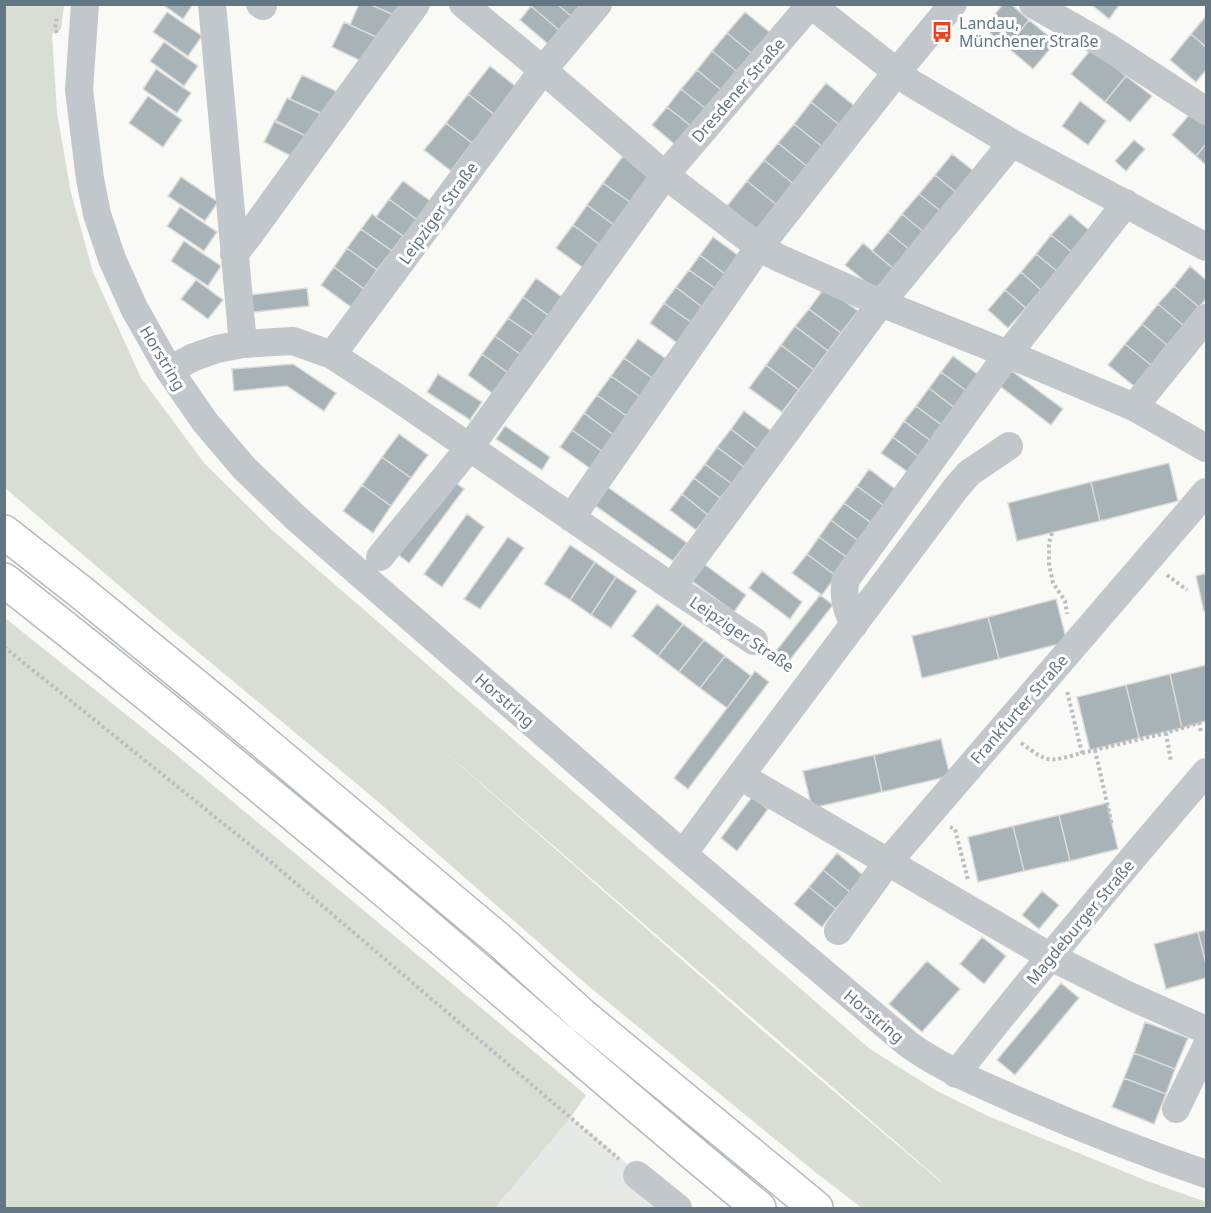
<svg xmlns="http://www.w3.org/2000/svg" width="1211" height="1213" font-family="'Noto Sans',sans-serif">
<rect width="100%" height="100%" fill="#f9f9f6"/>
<path fill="#e7e9e7" d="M571,1117L680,1208H495Z"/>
<path fill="#d9ded5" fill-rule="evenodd" d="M4,5H64L61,29L52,34L57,113L71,193L93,272L141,378L205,464L272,530L870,1049L937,1091L988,1116L1147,1181L1206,1202V1208H862L815,1172L586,984L375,799L157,618L5,488ZM431,740L941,1181V1182L770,1037Z
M5,618L173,752L586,1095L571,1117L495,1208H5Z"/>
<path fill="#a8b3b8" stroke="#dbdbd8" stroke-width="1.5" d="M162,4H193L183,19Z
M359,4H369L394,15L383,40L350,25Z
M369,4H407L401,18Z
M533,4H557L571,16L559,30L531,6Z
M557,4H581L571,16Z
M1003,4H1011L1029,20L1007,47L984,28Z
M1091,4H1120L1109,19Z
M531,6L559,30L548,44L520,20Z
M167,12L202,36L188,56L153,32Z
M745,12L773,35L756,57L727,33Z
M1206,16V47L1191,34Z
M1029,20L1056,42L1033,69L1007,47Z
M344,22L376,37L363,62L332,47Z
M727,33L756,57L741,75L712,51Z
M1191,34L1206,47V70L1196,82L1170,60Z
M164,42L198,66L184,86L150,61Z
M1092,48L1126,76L1105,102L1071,74Z
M712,51L741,75L725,93L697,70Z
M490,66L519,89L497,117L468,94Z
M156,69L191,93L177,113L143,89Z
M697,70L725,93L710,112L681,89Z
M302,75L338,92L327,116L290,99Z
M1126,76L1152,96L1130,122L1105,102Z
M826,83L857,108L842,127L811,102Z
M681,89L710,112L695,129L667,107Z
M468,94L495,115L472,143L446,123Z
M148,96L182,120L163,147L129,123Z
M287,98L324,115L313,139L275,122Z
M1080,101L1106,121L1088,145L1062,126Z
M811,102L842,127L825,149L794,124Z
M667,107L695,129L679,148L652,125Z
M1195,108L1206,118V144L1196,156L1172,135Z
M275,120L306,136L295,158L264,142Z
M446,123L472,143L451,171L424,150Z
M794,124L825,149L809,168L778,143Z
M1134,140L1145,149L1126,171L1115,161Z
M778,143L809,168L795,185L764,160Z
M1206,144V165L1196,156Z
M952,154L975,172L957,193L935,175Z
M623,156L654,179L634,205L603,183Z
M764,160L795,185L778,206L747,181Z
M935,175L957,193L942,212L919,194Z
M181,177L218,202L205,221L168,196Z
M403,181L433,203L420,222L389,199Z
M747,181L778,206L758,231L727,206Z
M603,183L634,205L618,228L587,205Z
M919,194L942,212L925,233L902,214Z
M389,199L420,222L407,239L376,217Z
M587,205L618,228L603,247L573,225Z
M180,207L217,232L204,251L167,226Z
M372,214L403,236L392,251L361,229Z
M902,214L925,233L910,250L888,232Z
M1070,214L1091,232L1073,253L1051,235Z
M573,225L603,247L586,270L556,248Z
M361,229L392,251L377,270L347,248Z
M888,232L910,250L894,269L872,251Z
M1051,235L1073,253L1057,271L1036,254Z
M713,237L742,258L729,277L700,255Z
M184,241L221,266L208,286L171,261Z
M863,243L894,269L877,291L845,265Z
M347,248L377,270L364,289L334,267Z
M1036,254L1057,271L1041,290L1021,272Z
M700,255L729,277L719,291L689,270Z
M1190,266L1206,280V299L1199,307L1174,286Z
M334,267L364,289L351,307L321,285Z
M689,270L719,291L706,310L676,287Z
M1021,272L1041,290L1026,308L1005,290Z
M536,278L566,300L552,318L523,297Z
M196,280L223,300L208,319L181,299Z
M1174,286L1199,307L1184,326L1158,304Z
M676,287L706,310L695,325L664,303Z
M825,287L858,311L841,333L809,309Z
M307,288L309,306L253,312L250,295Z
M1005,290L1026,308L1008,328L988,310Z
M523,297L552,318L537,338L508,318Z
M664,303L695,325L680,345L650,323Z
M1158,304L1184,326L1167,345L1142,324Z
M809,309L841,333L828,351L795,326Z
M508,318L537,338L524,357L495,336Z
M1142,324L1167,345L1151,365L1125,344Z
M795,326L828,351L814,370L781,345Z
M495,336L524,357L511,375L482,354Z
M638,339L669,361L655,380L624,358Z
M1125,344L1151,365L1134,386L1108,365Z
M781,345L814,370L799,390L766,365Z
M482,354L511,375L496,396L468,375Z
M953,356L980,376L968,392L941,372Z
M624,358L655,380L642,398L611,376Z
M293,364L336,393L324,411L287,386L234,391L232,369Z
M766,365L799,390L782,412L749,388Z
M1009,369L1063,409L1051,425L997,384Z
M941,372L968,392L956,409L929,388Z
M438,374L482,402L470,420L427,392Z
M611,376L642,398L628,417L597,395Z
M929,388L956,409L943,426L916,406Z
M597,395L628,417L615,436L584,413Z
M916,406L943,426L931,441L904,421Z
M744,411L771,431L757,449L731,429Z
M584,413L615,436L603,452L572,430Z
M904,421L931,441L919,457L893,437Z
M505,426L550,457L542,470L496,439Z
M731,429L757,449L744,467L717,447Z
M572,430L603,452L591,469L560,447Z
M399,434L428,455L411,478L382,457Z
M893,437L919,457L908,472L881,453Z
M717,447L744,467L732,484L705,464Z
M382,457L411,478L391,506L362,485Z
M1169,463L1178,501L1100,521L1091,482Z
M705,464L732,484L720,498L694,478Z
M869,469L899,492L887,508L857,486Z
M449,478L464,489L409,563L395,552Z
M694,478L720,498L708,515L682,494Z
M1091,482L1100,521L1017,541L1008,503Z
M362,485L391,506L373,533L343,511Z
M606,486L687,543L673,561L593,504Z
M857,486L887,508L874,525L844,503Z
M682,494L708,515L696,530L670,510Z
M844,503L874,525L861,543L831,520Z
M467,514L484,527L442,587L424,574Z
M831,520L861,543L849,559L819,537Z
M508,537L524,548L480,609L464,599Z
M819,537L849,559L836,576L807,554Z
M570,545L595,562L570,600L544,584Z
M807,554L836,576L822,595L792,573Z
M595,562L616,577L591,615L570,600Z
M704,564L746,595L734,612L692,581Z
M762,571L802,602L790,619L749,588Z
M1206,573V611L1204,612L1196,576Z
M616,577L637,591L611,628L591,615Z
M820,595L833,605L789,661L776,651Z
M1056,599L1067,642L999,659L988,617Z
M657,604L683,624L658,656L632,636Z
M988,617L999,659L922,678L912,636Z
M683,624L704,640L679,672L658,656Z
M704,640L725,656L700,688L679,672Z
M725,656L751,676L727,708L700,688Z
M1206,665V721L1182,728L1170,674Z
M755,671L769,682L688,789L674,778Z
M1170,674L1182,728L1139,738L1126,685Z
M1126,685L1139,738L1090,750L1077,697Z
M941,739L950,776L882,792L874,755Z
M874,755L882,792L812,808L803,771Z
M752,797L768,809L737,851L721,838Z
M1107,803L1118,849L1070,861L1059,815Z
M1059,815L1070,861L1024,871L1013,826Z
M1013,826L1024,871L978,882L968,837Z
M837,853L864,876L850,892L823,870Z
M823,870L850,892L836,909L809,887Z
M809,887L836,909L822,927L794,904Z
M1042,891L1059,905L1039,929L1022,915Z
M1206,930V964L1198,932Z
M1198,932L1206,964V978L1166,989L1154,944Z
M982,937L1006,956L984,984L960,964Z
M927,961L960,989L922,1032L889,1004Z
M1061,983L1079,998L1015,1075L997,1060Z
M1145,1022L1188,1038L1175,1069L1134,1053Z
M1134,1053L1175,1069L1166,1094L1124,1078Z
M1124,1078L1166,1094L1154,1124L1112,1107Z"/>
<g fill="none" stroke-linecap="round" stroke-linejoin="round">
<defs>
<path id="highway" d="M4,532L82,593L230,714L499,940L583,1016L816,1208
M4,580C133,681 258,784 383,889C509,995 632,1104 759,1208"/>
</defs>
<use href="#highway" stroke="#b5babd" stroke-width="36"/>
<path stroke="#babec1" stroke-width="4" stroke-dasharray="3 3" stroke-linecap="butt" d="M57,33L55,28L57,17
M1052,533L1049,543V564L1053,583L1065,601L1067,614
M1167,575L1187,590
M4,647L271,862L619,1159
M774,655L792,668
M1166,733L1171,762
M1021,743C1050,764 1048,762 1082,753L1067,691
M1095,750L1112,825
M1082,753L1166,733L1199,723L1201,732
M950,827L955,829L968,880"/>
<path stroke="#c2c7cb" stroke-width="28" d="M85,4L79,90L90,179L97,214L112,259L134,308L169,370L205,422L244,468L295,517L320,539L683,854L908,1044C944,1070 983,1085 1023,1103C1083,1129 1144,1153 1206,1174
M212,4L243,344
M260,4L263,6
M463,4L543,70L665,175L759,247L779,258L881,303L1008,354L1134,407L1206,448
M810,4L911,83L1012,143L1206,247
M1033,4L1108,47L1206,111
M234,254L250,234L416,4
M332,355L543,70L598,4
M169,370L194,357L217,349L243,344L293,341L332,355L392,394L672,587L754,641
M1134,407L1206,318
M571,518L759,247L896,73L953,4
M380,557L469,448L665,175L810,5
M672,587L881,303L1012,143
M854,625C847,610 842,596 846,579L1008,354L1126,203
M740,776L1051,957L1125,994L1206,1030
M683,854L740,776L956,488L969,473L1009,446
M838,931L887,863L1206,492
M956,1074C1036,971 1121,871 1206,772
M1176,1109L1206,1047
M637,1175L678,1208"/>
<use href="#highway" stroke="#fff" stroke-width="33"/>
</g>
<defs>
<symbol id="bus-bare" viewBox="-9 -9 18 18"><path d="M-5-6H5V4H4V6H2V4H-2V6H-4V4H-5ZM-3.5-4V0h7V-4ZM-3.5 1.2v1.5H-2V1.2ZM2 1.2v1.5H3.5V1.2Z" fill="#ef4020" stroke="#fff" stroke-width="2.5" paint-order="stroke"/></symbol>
</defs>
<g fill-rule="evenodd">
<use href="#bus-bare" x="927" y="17" width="30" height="30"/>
</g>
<g text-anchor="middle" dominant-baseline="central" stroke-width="6" stroke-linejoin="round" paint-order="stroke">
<g font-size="16" fill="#627783" stroke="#fff" text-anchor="start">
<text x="959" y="23">Landau,<tspan x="959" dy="18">Münchener Straße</tspan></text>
</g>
<g font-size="16" fill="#627783" stroke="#fff">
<text transform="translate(738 90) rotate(-49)">Dresdener Straße</text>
<text transform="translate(438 213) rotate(-54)">Leipziger Straße</text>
<text transform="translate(163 358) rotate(59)">Horstring</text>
<text transform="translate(742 634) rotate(34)">Leipziger Straße</text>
<text transform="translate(505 700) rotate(41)">Horstring</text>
<text transform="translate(1019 709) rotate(-49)">Frankfurter Straße</text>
<text transform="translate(1080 922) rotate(-50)">Magdeburger Straße</text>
<text transform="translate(874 1016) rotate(40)">Horstring</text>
</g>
</g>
<rect width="1211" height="1213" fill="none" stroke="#627783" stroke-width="12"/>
</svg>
